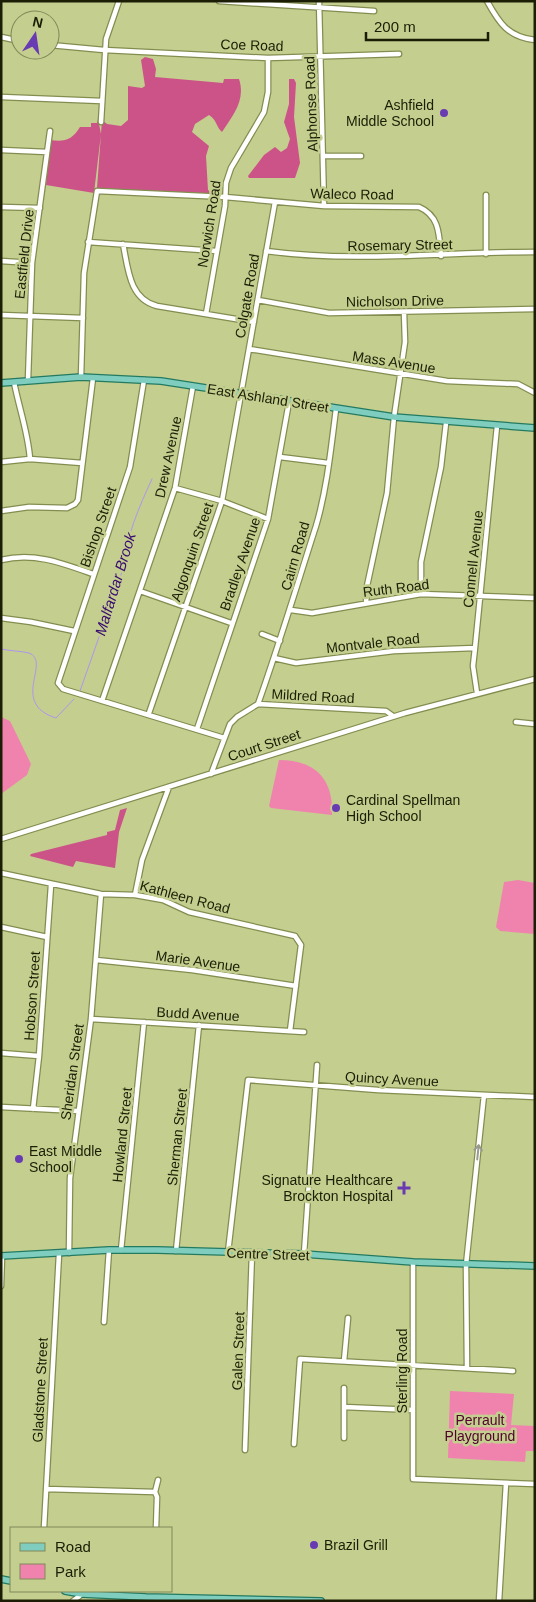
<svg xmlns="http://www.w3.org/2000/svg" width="536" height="1602" font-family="Helvetica,sans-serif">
<rect width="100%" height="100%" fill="#c4ce8f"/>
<path fill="#f083ae" d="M1,717L10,721L31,764L27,775L1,794Z
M279,760C315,760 334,779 332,815L271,808L269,806Z
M518,880L535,883V934L500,931L496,927L504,882Z
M450,1391L514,1394L511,1425L535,1426V1451H526L525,1462L448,1458Z"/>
<path fill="#cc5388" d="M145,57L153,59L156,69L155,77L223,83L224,79H239C246,100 233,115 222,132C216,127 217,120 209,115L195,124L192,132L209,146L206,156L208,190L215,195L97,188L102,120L107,124L121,126L128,120V86L142,88L145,86L141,60Z
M289,79H294L296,83L294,117L300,163L295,178H249L248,176L264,155L275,147L281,152L287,148L290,139L284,122L289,104Z
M98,119L101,134L94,193L46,185L50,140C65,142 72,140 80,127H91V123H97Z
M127,808L119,832L115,868L76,861L73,867L30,856L31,854L107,835V832L115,830L120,810Z"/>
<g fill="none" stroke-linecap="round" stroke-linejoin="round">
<path stroke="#af96ef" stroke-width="1" d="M1,649C10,651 21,651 29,653C52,662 9,703 56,718L74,699
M80,691L123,569C126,537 139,507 152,479"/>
<defs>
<path id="minor" d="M219,1L374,11
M319,1L324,206
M487,1C499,23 508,37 535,40
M1,37L20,41
M50,45L104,50L268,58L399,54
M1,97L102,101
M101,122L106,39L119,1
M1,150L47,152
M323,156H361
M486,195V254
M1,207L40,208
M88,242L216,251
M123,244C128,268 129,299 157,306L254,322
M266,251C356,263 445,252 535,252
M1,261L32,263
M258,300L329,313L535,309
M206,314L225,206L226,183L231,168L264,112L268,92V58
M1,315L83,318
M249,349L447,381L518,384L535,393
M81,377L84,273L97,191L225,197L324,206L419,207C440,216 439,235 441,256
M28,380L32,263L50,131
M144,380L130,467L58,683L63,689L224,738
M14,382C19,408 28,432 30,459
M280,457L328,463
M1,462L30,459L82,463
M175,488L222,501L268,519
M1,511L29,507L67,508L75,504L78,500L93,378
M1,560C34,552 62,563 93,574
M140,591L231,623
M421,594V562L441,467L446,423
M366,603L367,586L387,493L394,417L405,342L404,312
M291,610L312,613L421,594L535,598
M1,618L31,622L74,631
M262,634L280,641
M274,658L296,663L394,651L475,648
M477,693L473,666L475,648L497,426
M102,701L175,488L193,386
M258,704C279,645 297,585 316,526C327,489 331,448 336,409
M149,713L222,501L275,202
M516,722L535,724
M197,729L268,519L289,402
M211,774L230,724L237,717L258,704L386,711L393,716
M1,839L405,713L535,679
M1,873L101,894L135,895L163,900L189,912L295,936L301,945L290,1031
M135,895L142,860L169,787
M1,927L47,937
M96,960L192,970L296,986
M91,1019L304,1032
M1,1053L39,1056
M1,1107L78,1111
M33,1109L39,1056L51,885
M121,1250L144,1022
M176,1251L199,1025
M228,1252L248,1080L378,1090L535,1097
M69,1253L70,1178L91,1019L101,894
M304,1254L317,1065
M413,1262V1479L535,1484
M1,1286L2,1256
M104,1322L109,1250
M344,1361L348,1318
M467,1368L466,1265L484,1095
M344,1388V1438
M344,1407L413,1410
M294,1444L300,1359L513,1371
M245,1450L252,1253
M46,1489L155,1492
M44,1528L59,1254
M156,1528L157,1497L155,1492L158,1480
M73,1601L82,1594
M499,1601L506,1483"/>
<path id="major" d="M1,383L81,377L161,381L394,417L535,428
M1,1256L109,1250H157L304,1254L413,1262L535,1266
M1,1579L11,1581
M65,1591L82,1594L146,1597L321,1601"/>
</defs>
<use href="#minor" stroke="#848d50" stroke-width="7"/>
<use href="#major" stroke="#237a61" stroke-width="8"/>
<use href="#minor" stroke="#fff" stroke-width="4.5"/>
<use href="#major" stroke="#7ecdbe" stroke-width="5.5"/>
</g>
<defs><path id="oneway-shaft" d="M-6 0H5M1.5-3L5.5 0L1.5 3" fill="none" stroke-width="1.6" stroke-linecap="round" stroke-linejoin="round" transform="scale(1.25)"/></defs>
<use stroke="#989a8e" href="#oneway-shaft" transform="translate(478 1152) rotate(-84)"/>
<g fill="#683bb3" stroke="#c4ce8f" stroke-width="2">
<circle cx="444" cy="113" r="5"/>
<circle cx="336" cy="808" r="5"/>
<circle cx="19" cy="1159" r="5"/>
<path d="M401.5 1180.5h5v5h5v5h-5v5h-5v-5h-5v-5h5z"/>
<circle cx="314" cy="1545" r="5"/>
</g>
<g text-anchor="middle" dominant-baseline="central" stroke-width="5" stroke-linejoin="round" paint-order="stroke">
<g font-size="14" fill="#1b1e05" stroke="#c4ce8f">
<text transform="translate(252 45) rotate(2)">Coe Road</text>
<text transform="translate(311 104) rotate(-92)">Alphonse Road</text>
<text transform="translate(352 194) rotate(1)">Waleco Road</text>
<text transform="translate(209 224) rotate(-81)">Norwich Road</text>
<text transform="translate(400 245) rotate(-1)">Rosemary Street</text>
<text transform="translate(24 254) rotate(-84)">Eastfield Drive</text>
<text transform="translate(247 296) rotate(-80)">Colgate Road</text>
<text transform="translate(395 301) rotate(-1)">Nicholson Drive</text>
<text transform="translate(394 362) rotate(9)">Mass Avenue</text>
<text transform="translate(268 398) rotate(9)">East Ashland Street</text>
<text transform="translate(168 457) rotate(-78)">Drew Avenue</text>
<text transform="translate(98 527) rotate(-71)">Bishop Street</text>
<text transform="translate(192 552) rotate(-71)">Algonquin Street</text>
<text transform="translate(295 556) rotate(-74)">Cairn Road</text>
<text transform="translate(473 559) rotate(-84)">Connell Avenue</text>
<text transform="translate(240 564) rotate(-71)">Bradley Avenue</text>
<text transform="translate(396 588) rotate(-7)">Ruth Road</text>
<text transform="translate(373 643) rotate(-6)">Montvale Road</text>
<text transform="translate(313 696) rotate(3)">Mildred Road</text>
<text transform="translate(264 745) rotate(-18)">Court Street</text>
<text transform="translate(185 897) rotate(15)">Kathleen Road</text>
<text transform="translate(198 961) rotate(8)">Marie Avenue</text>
<text transform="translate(32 996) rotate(-86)">Hobson Street</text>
<text transform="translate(198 1014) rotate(3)">Budd Avenue</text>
<text transform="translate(72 1072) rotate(-82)">Sheridan Street</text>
<text transform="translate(392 1079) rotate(3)">Quincy Avenue</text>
<text transform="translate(122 1135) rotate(-84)">Howland Street</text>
<text transform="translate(177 1137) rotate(-84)">Sherman Street</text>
<text transform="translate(268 1254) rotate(2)">Centre Street</text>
<text transform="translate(238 1351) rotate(-88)">Galen Street</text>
<text transform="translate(402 1371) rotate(-90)">Sterling Road</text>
<text transform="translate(40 1390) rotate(-87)">Gladstone Street</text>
</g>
<g font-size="14" fill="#1b1e05" stroke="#c4ce8f" text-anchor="start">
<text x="434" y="105" text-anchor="end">Ashfield<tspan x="434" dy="16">Middle School</tspan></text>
<text x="346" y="800">Cardinal Spellman<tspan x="346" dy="16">High School</tspan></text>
<text x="29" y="1151">East Middle<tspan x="29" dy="16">School</tspan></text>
<text x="393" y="1180" text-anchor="end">Signature Healthcare<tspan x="393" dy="16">Brockton Hospital</tspan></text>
<text x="324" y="1545">Brazil Grill</text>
</g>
<g font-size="14" fill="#51012c" stroke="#c4ce8f">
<text x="480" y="1420">Perrault<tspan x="480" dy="16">Playground</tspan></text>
</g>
<g font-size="15" font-style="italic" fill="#390b71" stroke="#c4ce8f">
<text transform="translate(115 584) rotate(-73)">Malfardar Brook</text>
</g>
</g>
<rect width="536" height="1602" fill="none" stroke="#1b1e05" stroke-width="5"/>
<rect x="10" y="1527" width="162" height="65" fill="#c4ce8f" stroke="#808858"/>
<rect x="20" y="1543" width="25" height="8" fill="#7ecdbe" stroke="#808858"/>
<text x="55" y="1552" font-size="15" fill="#1b1e05">Road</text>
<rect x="20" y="1564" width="25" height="15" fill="#f083ae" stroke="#808858"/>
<text x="55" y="1577" font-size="15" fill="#1b1e05">Park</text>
<g transform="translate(35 35) rotate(13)"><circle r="24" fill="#c4ce8f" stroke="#808858"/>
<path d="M0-4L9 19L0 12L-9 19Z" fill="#683bb3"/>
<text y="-8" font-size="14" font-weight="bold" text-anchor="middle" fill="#1b1e05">N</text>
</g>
<path d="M366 32v8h122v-8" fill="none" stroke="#1b1e05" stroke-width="2.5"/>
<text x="374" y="32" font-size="15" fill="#1b1e05" stroke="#c4ce8f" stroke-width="4" paint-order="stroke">200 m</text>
</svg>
